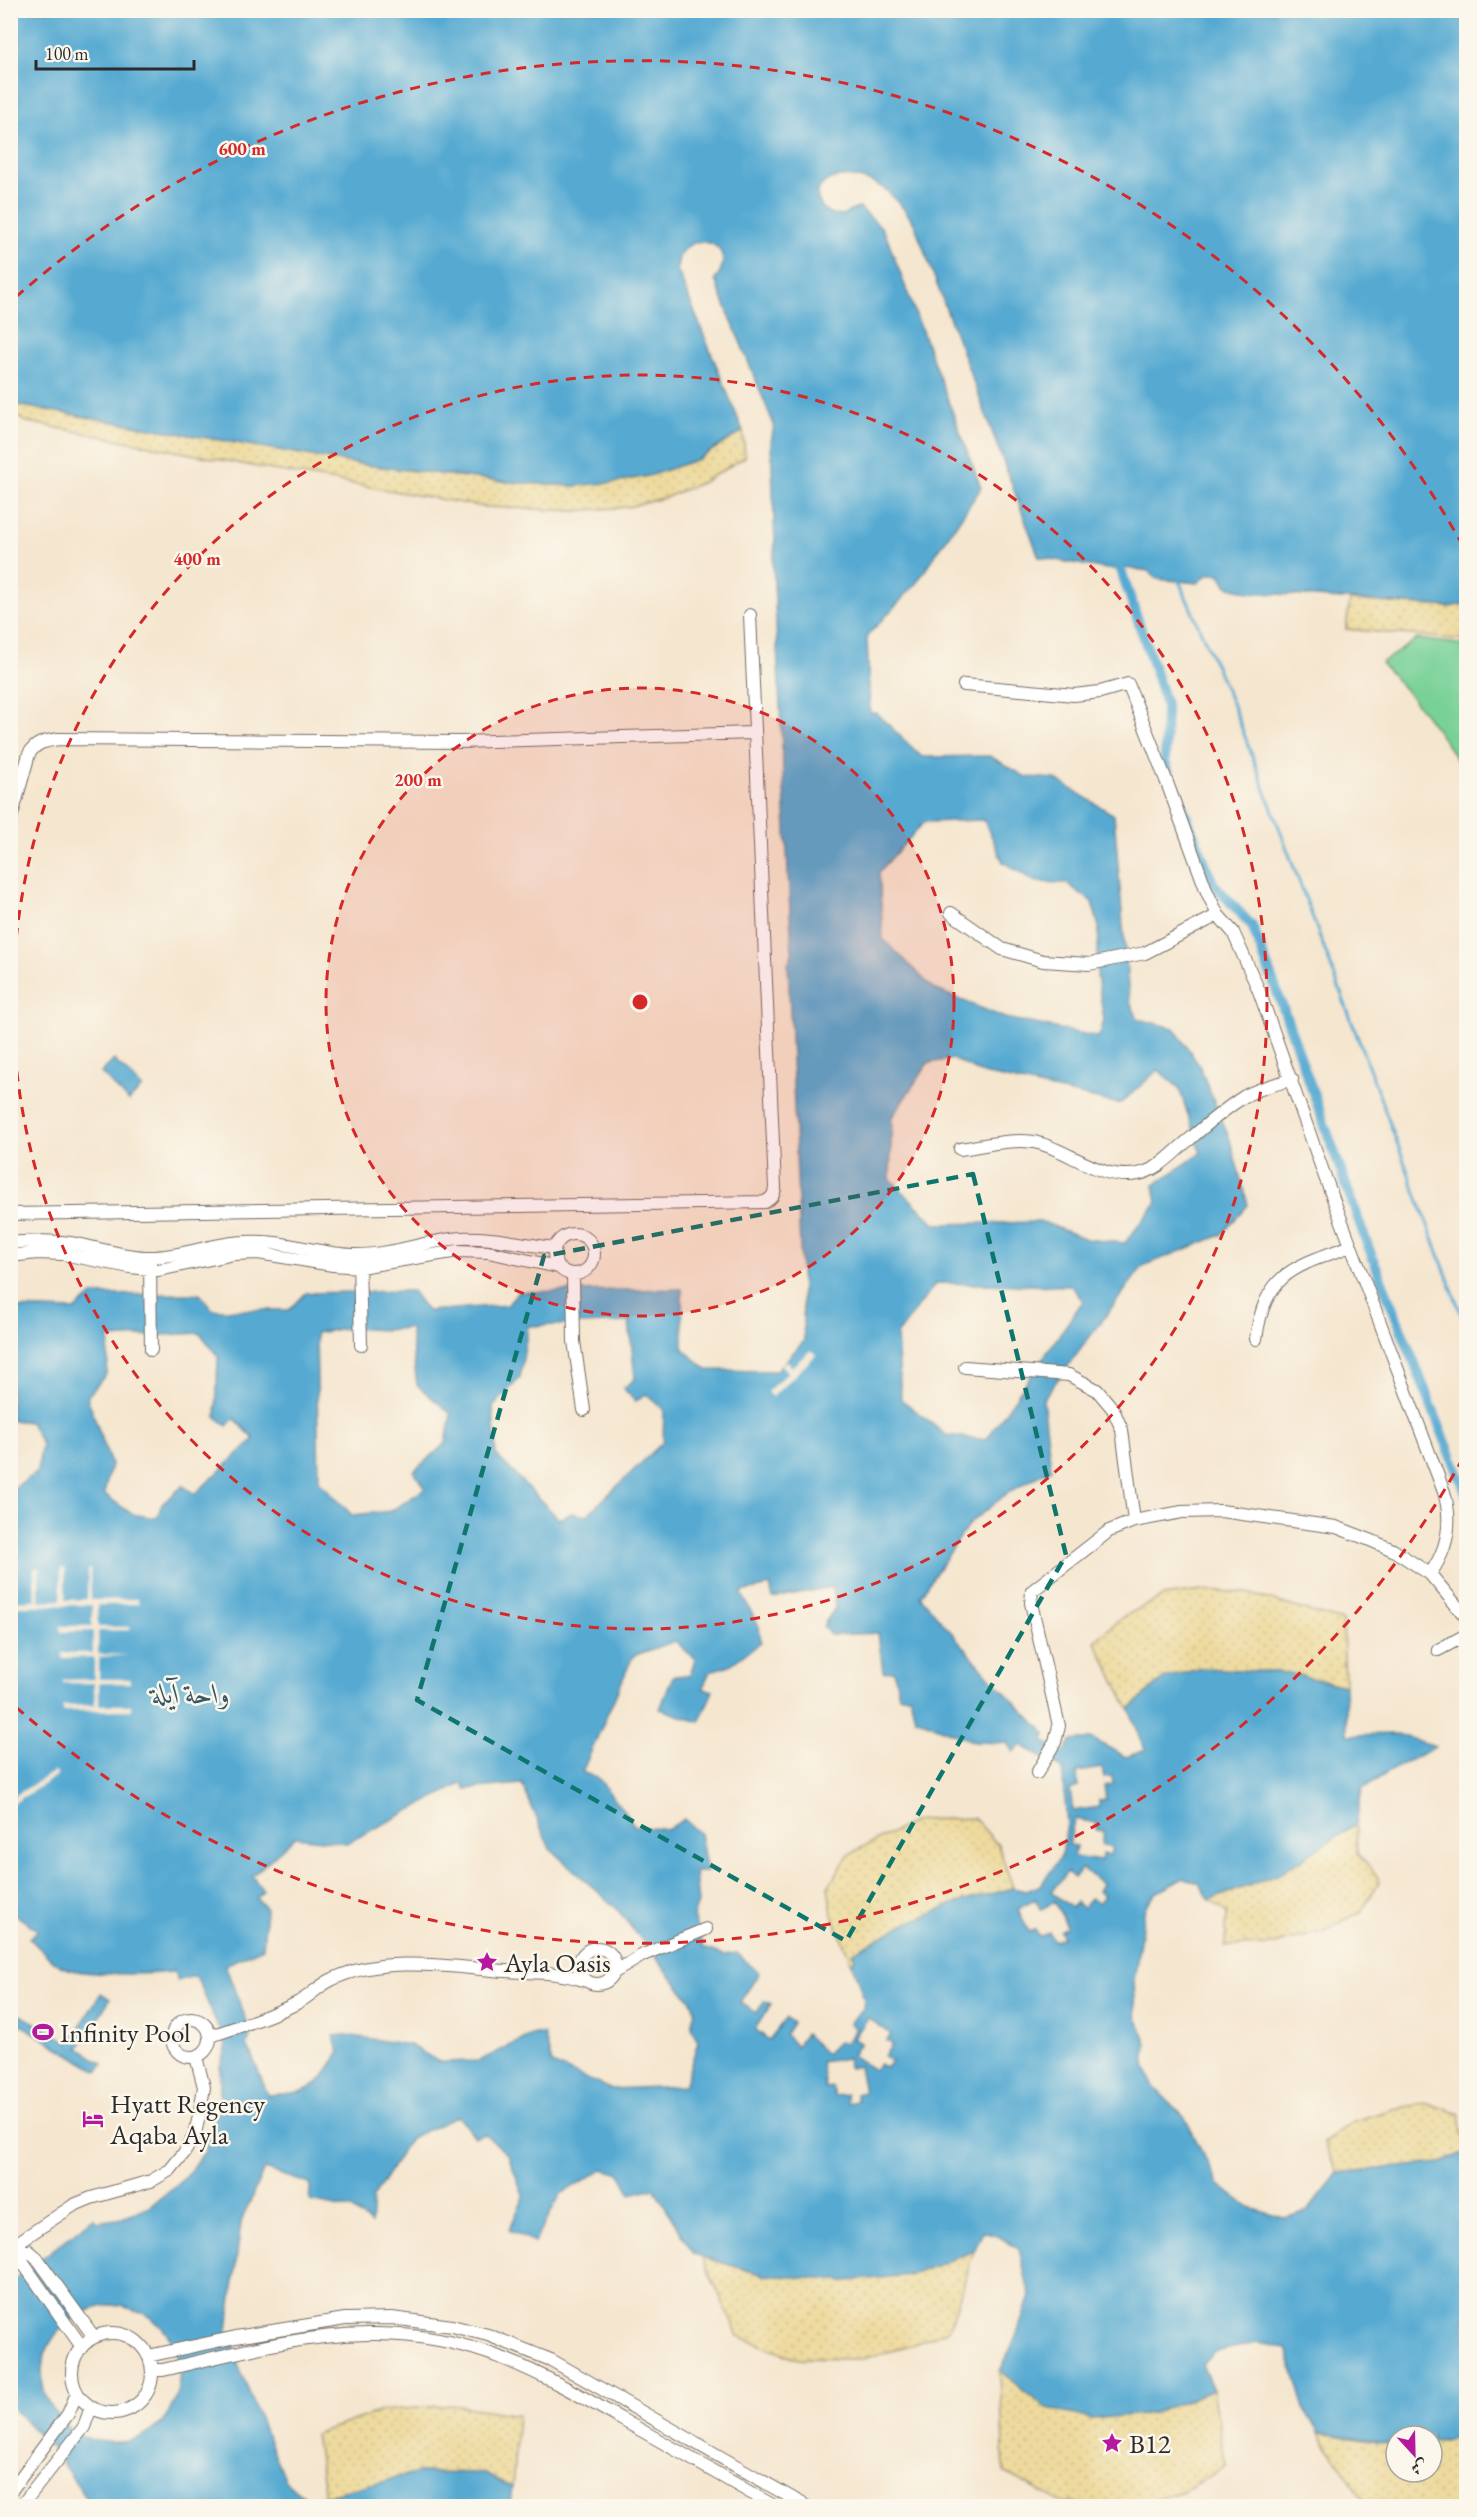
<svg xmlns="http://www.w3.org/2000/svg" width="1477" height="2517" font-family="'EB Garamond',Amiri,serif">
<defs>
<pattern id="sand-dots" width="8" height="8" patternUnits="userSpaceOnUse" patternTransform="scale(1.5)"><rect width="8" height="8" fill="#eeda9e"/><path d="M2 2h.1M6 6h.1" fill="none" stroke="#cb8" stroke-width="1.8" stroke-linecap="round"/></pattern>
</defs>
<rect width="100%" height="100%" fill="#fbf7ec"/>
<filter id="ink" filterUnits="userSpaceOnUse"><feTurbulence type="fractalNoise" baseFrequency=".0167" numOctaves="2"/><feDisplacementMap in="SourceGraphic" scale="12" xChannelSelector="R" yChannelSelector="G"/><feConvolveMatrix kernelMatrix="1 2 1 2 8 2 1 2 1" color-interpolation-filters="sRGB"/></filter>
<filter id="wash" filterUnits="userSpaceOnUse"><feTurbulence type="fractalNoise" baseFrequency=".008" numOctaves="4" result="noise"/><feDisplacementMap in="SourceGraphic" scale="24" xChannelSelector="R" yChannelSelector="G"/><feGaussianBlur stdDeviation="1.35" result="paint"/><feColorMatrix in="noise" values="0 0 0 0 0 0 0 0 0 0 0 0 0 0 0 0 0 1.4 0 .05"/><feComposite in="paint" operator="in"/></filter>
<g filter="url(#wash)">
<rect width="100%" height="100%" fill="#f5e6cf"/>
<path fill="#78d197" stroke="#527e61" stroke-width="1.5" d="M1417,639L1466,645V777C1444,734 1413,698 1381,663Z"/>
<path fill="url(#sand-dots)" stroke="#8c8264" stroke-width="1.5" d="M10,404L365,465L509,482L573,486L617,482L651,475L698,459L743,431L745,457L703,482L667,497L628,507L575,511L485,507L273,470L28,422L11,415Z
M1350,600L1449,607L1466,604V640L1346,629Z
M1202,1591L1247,1593L1343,1621L1345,1686L1289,1673L1203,1668L1165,1678L1129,1709L1095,1641L1121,1618L1163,1596Z
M974,1818L998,1845L1013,1888L954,1904L903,1925L858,1950L852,1954L855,1957L852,1964L832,1915L828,1887L849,1854L917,1820Z
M1356,1824L1357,1853L1380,1880L1362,1911L1324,1931L1274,1945L1225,1946L1227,1913L1210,1900L1279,1874Z
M1427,2103L1460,2114L1466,2153L1441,2163L1338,2173L1324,2143L1354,2121L1393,2109Z
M974,2251L949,2330L909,2346L862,2359L793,2358L738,2336L702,2257L764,2275H911Z
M1000,2371L1044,2407L1153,2413L1213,2390L1226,2466L1184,2491L1132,2506H1103L1060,2502L1004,2472Z
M452,2405L518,2415L512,2487L482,2473L418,2472L325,2496L315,2434L381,2411Z
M1319,2433L1396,2445V2472H1432V2442L1466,2435V2506H1367Z"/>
<path fill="#56aad2" stroke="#406a7e" stroke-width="1.5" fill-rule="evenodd" d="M10,11H1466V604L1449,607L1249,592L1227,586L1220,574H1208L1198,583L1157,579L1149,571L1125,568L1122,563L1115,564L1116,569H1107L1039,557L914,223C906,211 895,197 883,188C864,176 827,168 817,193C818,206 827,216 841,215C848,214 852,208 860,208L881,227L887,238L981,488L915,585L867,636L870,713H876L922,757L990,756L1026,777L1055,779L1114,815L1129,999L1138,1019L1174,1028L1199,1065L1230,1140L1248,1205L1221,1235L1143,1266L1043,1399L1051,1469L1009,1492L970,1523L920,1596L988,1675L1046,1734L1044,1742L1065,1752L1071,1741L1091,1738L1126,1757L1145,1750L1129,1709L1165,1678L1203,1668L1289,1673L1345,1686L1347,1735L1397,1734L1436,1747L1398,1766L1362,1789L1356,1824L1279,1874L1210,1900L1199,1883L1184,1878L1156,1893L1145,1907L1134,1981L1136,2014L1147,2044L1145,2065L1154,2087L1185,2118L1219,2185L1250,2208L1284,2218L1308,2211L1338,2173L1441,2163L1466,2153V2435L1432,2442V2436H1396V2445L1319,2432L1305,2412L1286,2348L1257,2343L1215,2352L1202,2364L1213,2390L1153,2413L1091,2419L1044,2407L1000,2371L1016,2337L1030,2296L1019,2249L998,2236L983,2232L974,2251L911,2275L847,2281L764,2275L694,2254L654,2188L631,2194L620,2174L603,2169L561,2194L534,2242L509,2230L524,2197L508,2155L485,2134L475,2137L458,2116L410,2138L373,2198L371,2224L351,2209L310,2201V2184L264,2169L241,2222L228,2330L239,2367L285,2481L307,2498L325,2496L418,2472L482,2473L512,2487L510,2506H92L51,2447L11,2407V2282L94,2218L98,2222L122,2218L149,2207L187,2176L205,2151L220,2102V2067L226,2045L196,1976L177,1980L174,1972C150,1974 81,1977 61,1966C49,1960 39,1947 29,1938L38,1930L11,1912V1490L37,1472L42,1445L30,1422L11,1420V1308L75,1310L92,1295L200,1294L213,1310H289L306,1293L412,1291L427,1311L508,1305L517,1292L682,1289L683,1349L707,1370L776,1371L804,1341L788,964L792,954L773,562L775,543L771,442L774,425L715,280C745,239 678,225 677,269L743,431L698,459L652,475L617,482L573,486L509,482L365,465L11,404ZM984,820L1003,862L1036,882L1066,883L1092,902L1099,927L1097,976L1104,1020L1099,1037L1005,1018L934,989L883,939L879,872L924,822ZM953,1059L984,1074L1120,1104L1158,1070L1179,1088L1201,1153L1154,1185L1157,1202L1125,1243L1086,1239L1043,1222L935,1224L890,1179L892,1117L928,1063ZM936,1283L1072,1286L1083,1301L986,1440L946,1435L901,1399L897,1335ZM629,1322L635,1379L623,1388L636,1401L646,1394L664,1410L663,1442L586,1516L572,1513L559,1519L496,1455L493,1407L520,1378L528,1326ZM346,1328L384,1330L410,1328L417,1385L451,1414L446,1443L414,1471L425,1489L391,1511L352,1515L319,1481L316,1333ZM200,1333L218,1356L216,1417L227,1426L234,1418L254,1439L195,1494L183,1486L162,1504L157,1518L132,1514L104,1494L111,1464L87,1397L107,1373L109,1338ZM770,1586L773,1598L833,1587L835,1608L823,1626L831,1635L878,1633L883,1672L894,1671L899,1696H910L915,1718L975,1742L1007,1743L1013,1752L1021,1745L1062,1768L1067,1824L1064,1843L1060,1858L1041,1885L1026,1891L1013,1888L953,1904L903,1925L852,1953L855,1957L852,1964L864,1999L863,2009L849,2023L856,2029L845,2044L838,2042L826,2054L805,2034L796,2046L785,2035L793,2023L786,2018L769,2040L755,2029L771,2004L765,2001L756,2013L740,2002L759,1973L737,1953L723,1955L704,1948L693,1917L698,1903L695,1872H707L700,1834L684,1819L667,1830L635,1826L599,1779L582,1772L633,1656L675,1641L695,1659L690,1675L673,1676L660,1709L699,1722L713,1691L703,1688L710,1671L730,1665L761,1642L759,1627L741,1592ZM1102,1768L1104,1777L1112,1776L1113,1784L1104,1786L1106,1799L1099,1800V1807L1073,1811L1070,1790L1078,1787L1077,1772ZM463,1783L466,1789L522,1784L550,1849L615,1907L691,2001L695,2010L691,2027L698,2042L684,2086L610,2089L552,2064L544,2034H534L479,2061L439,2062L410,2045L346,2035L333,2036L340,2052C315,2091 313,2092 268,2095L247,2044L251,2033L225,1965L263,1948L266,1909L257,1898L263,1891L252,1876L295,1837L347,1843ZM1074,1819L1097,1823L1096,1830L1104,1831L1102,1845L1112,1847L1110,1855L1102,1854L1101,1861L1074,1857L1076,1846L1069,1845ZM1082,1868L1102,1884L1098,1891L1104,1896L1098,1903L1091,1898L1083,1908L1076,1902L1072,1908L1051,1892L1067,1872L1074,1878ZM1036,1899L1041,1909L1055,1902L1067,1927L1060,1931L1063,1937L1054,1941L1049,1932L1039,1937L1035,1930L1029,1932L1018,1909ZM868,2018L891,2034L886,2041L892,2045L884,2056L891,2061L886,2068L879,2064L874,2070L852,2055L860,2043L853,2039ZM847,2058L849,2068L859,2066L864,2092L856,2094L857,2101L847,2103L846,2094L834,2096L832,2087L825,2088L821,2062ZM111,2305C211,2313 194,2450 107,2442C88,2441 71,2433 59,2418C19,2371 54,2311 111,2305Z
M114,1060L142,1087L129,1101L101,1073Z
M101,1993L110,1999L79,2048L103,2064L97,2071L16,2022L21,2015L70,2043Z"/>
<path fill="#f5e6cf" d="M811,1350L816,1355L772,1397L767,1392L788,1372L781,1365L786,1361L792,1367Z
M36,1568H39V1601L61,1600V1569L63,1568L65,1569V1600L87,1599L88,1569H90L91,1600L138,1599V1604L97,1605L98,1627H129V1630L98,1631V1654L129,1655L99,1657V1679H130V1683H99V1705H131V1710L63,1711V1706L95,1705L94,1683H63V1680L94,1679V1657L62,1658V1653H93V1631L61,1632L60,1626H92V1605L15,1606V1633H11V1569L13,1601L35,1600L34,1569Z
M55,1771L58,1775L11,1805V1798Z"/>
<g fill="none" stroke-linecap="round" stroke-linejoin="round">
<path stroke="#56aad2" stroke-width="3" d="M1179,581L1235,710L1466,1327"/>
<path stroke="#56aad2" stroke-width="10" d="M1119,564L1166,704L1165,762L1169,773
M1175,787L1213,883L1252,926L1279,997L1366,1241L1466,1493"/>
</g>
</g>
<g filter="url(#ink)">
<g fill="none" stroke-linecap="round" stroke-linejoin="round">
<defs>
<path id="minor" d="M964,685L1074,695L1100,692L1128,684L1166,780L1207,892L1218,915L1233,932L1259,991L1325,1177L1444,1492C1453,1522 1448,1549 1430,1574
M10,822L29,754C36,742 46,741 59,739L460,742L754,733
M951,913L1002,949L1043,961L1089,964L1145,953L1218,915
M960,1149C982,1146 1017,1137 1038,1143C1071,1151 1101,1181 1138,1174C1160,1170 1173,1152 1190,1139C1207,1124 1226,1108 1245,1096C1259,1088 1277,1084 1292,1079
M10,1214L765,1202C772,1198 774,1195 775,1188L750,615
M554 1254a20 20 0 1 1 40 0a20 20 0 1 1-40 0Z
M10,1243C30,1241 50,1240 70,1243C97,1247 122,1257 150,1257C182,1257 212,1243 244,1242C283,1239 319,1255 357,1255C392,1255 425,1241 460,1238C491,1236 524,1245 555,1248
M10,1256L37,1253L63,1254L130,1267L159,1270L234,1254L258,1253L333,1265L360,1267L458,1251L488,1252L558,1267
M359,1259L361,1345
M150,1261L151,1350
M573,1275L574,1341L584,1410
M1256,1339C1265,1273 1293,1267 1351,1246
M965,1367L1069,1375L1097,1390L1113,1409L1122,1430L1134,1521
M1438,1650L1466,1635
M1037,1773L1055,1742L1059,1726L1031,1603L1032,1591L1109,1531L1134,1521L1182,1512L1221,1511L1336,1527L1370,1540L1393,1550L1430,1574L1466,1617
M579 1966a18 18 0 1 1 36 0a18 18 0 1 1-36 0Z
M613,1973L643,1955L706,1929
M172 2038a19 19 0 1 1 38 0a19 19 0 1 1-38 0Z
M209,2033L214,2035C242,2025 273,2016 299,2002C311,1995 321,1984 333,1979C383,1955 452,1967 505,1971C533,1973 560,1971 586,1981
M21,2250L29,2251L37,2258L94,2337
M72 2373a40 40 0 1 1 80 0a40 40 0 1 1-80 0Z
M82,2347L25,2266L21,2257L20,2241L74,2205L91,2198L151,2181L170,2170L184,2153L195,2134L200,2111L204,2087L196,2057
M148,2356L236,2337L345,2319L392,2318L452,2326L488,2335L551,2360L806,2506
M152,2370H163C230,2354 299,2335 369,2334C472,2332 543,2374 628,2423C677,2450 726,2479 774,2506
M10,2492L68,2414L77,2393
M21,2506L84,2427L91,2407"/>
</defs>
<use href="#minor" stroke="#726c64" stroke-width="14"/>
<use href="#minor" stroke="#fff" stroke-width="12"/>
</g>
</g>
<path fill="none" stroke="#0f766e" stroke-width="4.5" stroke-dasharray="12 8" stroke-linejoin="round" d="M973,1174L1066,1555L846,1941L417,1700L544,1256Z"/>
<circle cx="640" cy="1002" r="314" fill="#d62828" fill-opacity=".12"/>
<g fill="none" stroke="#d62828" stroke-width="3" stroke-dasharray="10 8">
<circle cx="640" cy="1002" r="314"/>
<circle cx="640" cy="1002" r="627"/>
<path d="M1463 1458A941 941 0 0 1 16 1707M16 297A941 941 0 0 1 1463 546"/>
</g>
<defs>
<symbol id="sight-bare" viewBox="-9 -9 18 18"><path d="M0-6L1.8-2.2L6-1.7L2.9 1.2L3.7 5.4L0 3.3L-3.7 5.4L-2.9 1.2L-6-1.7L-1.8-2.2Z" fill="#b5179e" stroke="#fbf7ec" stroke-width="2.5" paint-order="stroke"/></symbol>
<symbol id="stadium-bare" viewBox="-9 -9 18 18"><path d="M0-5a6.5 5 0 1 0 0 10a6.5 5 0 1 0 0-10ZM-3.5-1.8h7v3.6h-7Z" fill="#b5179e" stroke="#fbf7ec" stroke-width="2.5" paint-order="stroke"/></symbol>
<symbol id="hotel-bare" viewBox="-9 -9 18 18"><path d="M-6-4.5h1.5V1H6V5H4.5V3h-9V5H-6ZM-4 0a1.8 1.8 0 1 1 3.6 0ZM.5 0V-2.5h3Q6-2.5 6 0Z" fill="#b5179e" stroke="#fbf7ec" stroke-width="2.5" paint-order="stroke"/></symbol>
</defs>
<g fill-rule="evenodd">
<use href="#sight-bare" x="472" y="1947" width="30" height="30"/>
<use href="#stadium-bare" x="28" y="2017" width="30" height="30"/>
<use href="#hotel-bare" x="78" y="2104" width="30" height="30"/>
<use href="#sight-bare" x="1097" y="2428" width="30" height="30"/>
</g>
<g text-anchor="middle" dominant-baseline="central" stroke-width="5" stroke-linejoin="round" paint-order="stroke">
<g font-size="27" fill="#2b2b2b" stroke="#fbf7ec" text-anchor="start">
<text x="504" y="1962">Ayla Oasis</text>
<text x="60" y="2032">Infinity Pool</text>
<text x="110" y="2103">Hyatt Regency<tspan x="110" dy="31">Aqaba Ayla</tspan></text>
<text x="1129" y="2443">B12</text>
</g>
<g font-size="28" font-style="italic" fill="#3a5765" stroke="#fbf7ec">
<text x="191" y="1693">واحة آيلة</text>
</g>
</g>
<circle cx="640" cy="1002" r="9" fill="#d62828" stroke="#fbf7ec" stroke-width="3"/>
<g font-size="18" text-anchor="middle" font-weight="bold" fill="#d62828" stroke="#fbf7ec" stroke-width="5" stroke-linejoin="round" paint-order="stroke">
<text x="242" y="155">600 m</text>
<text x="197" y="565">400 m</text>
<text x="418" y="786">200 m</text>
</g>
<rect width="1477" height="2517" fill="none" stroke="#fbf7ec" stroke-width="36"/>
<g transform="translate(1414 2454) rotate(158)"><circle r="28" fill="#fbf7ec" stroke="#a8a59f" stroke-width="1.5"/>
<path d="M0-4.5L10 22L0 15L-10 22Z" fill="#b5179e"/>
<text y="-9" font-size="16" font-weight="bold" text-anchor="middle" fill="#2b2b2b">ش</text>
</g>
<path d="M36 60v9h158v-9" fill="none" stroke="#2b2b2b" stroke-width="3"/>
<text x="45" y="60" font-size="18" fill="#2b2b2b" stroke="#fbf7ec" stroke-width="4.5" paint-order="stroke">100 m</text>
</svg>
